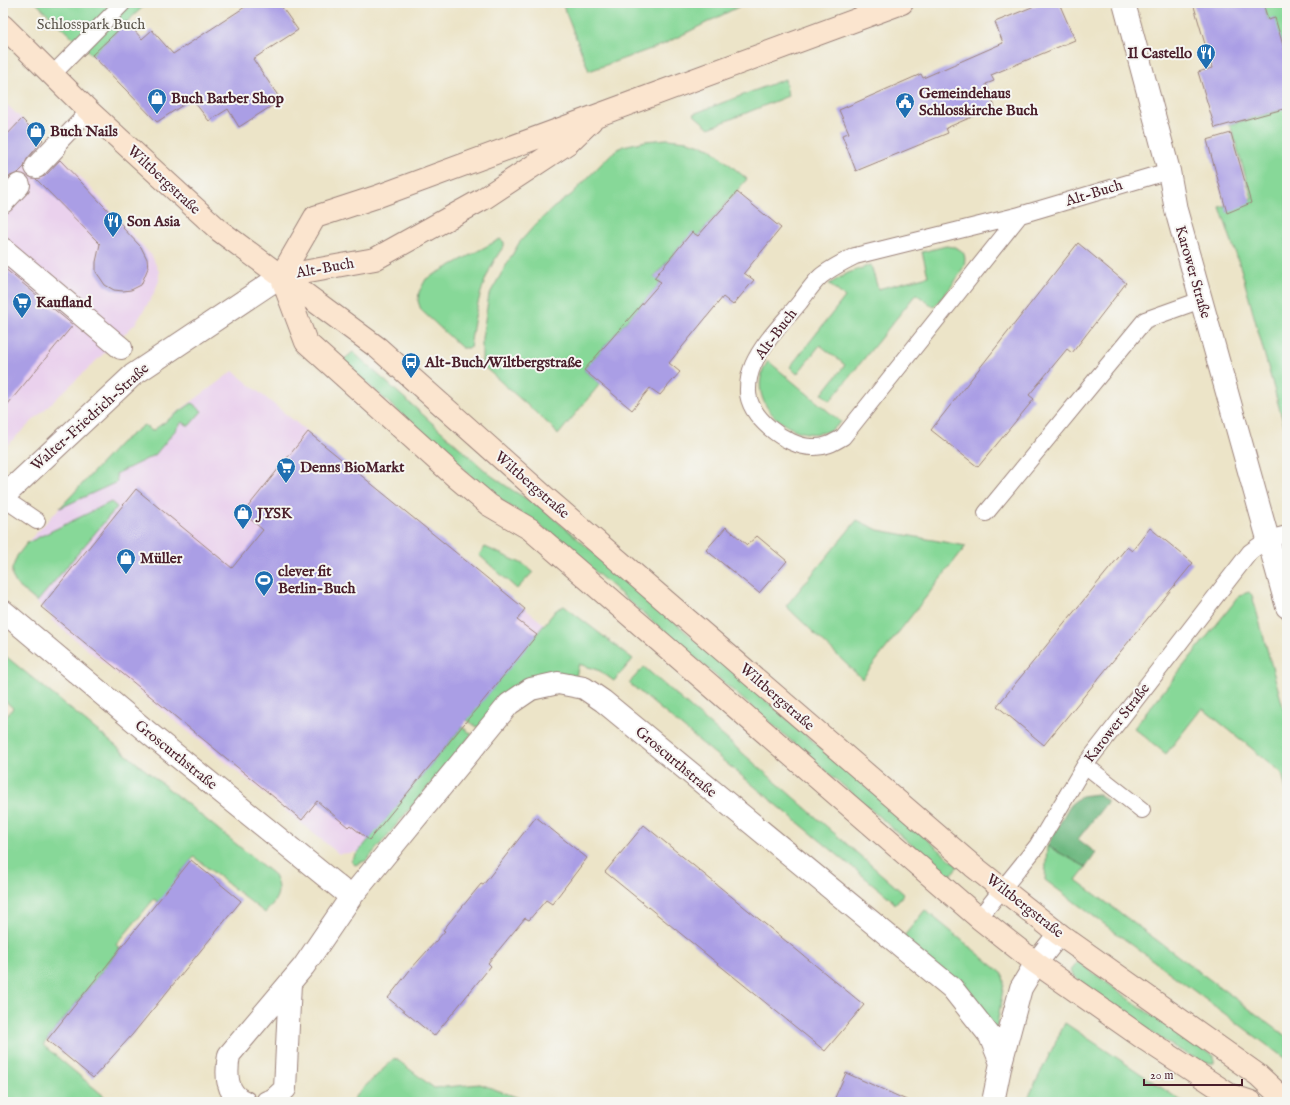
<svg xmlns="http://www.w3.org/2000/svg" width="1290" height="1105" font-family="'IM FELL English',serif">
<rect width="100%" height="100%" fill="#f6f6f2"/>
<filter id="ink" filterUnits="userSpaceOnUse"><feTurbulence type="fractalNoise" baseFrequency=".025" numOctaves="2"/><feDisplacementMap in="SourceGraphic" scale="8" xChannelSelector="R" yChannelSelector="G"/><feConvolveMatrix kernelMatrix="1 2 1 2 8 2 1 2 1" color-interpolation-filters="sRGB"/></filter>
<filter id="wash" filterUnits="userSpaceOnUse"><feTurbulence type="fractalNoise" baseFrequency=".012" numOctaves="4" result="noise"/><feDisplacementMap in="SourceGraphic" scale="16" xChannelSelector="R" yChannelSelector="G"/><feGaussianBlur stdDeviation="0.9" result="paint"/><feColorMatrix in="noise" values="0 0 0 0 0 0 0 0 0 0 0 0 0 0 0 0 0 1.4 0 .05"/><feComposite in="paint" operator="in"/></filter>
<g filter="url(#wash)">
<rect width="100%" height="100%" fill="#ece4c8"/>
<path fill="#ead1ed" d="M3,101L66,161L152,256L159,272V281L152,297L136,323L3,449Z
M233,371L545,625L360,852L339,854L51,620L53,617L17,585L12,576V569L17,556L27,543L120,443L144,425L152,431Z"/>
<path fill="#87d898" stroke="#687c62" d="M36,3H147L92,55Z
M562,3H746L662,45L589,71Z
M1263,3H1287V57L1279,59L1275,18L1268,20Z
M785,79L788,96L709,128L693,114Z
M1287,108V436L1241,269L1220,207L1252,198L1231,128L1228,125Z
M667,139L688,141L710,148L747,179L698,236L688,237L654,277L661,282L584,370L600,384L558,435L552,427L482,365V338L489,295L519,243L536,224L553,208L571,195L611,154L623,146L646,141Z
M500,239L504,242V246C481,276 475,312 470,348H462L421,310L418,301L419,292L426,279Z
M946,246C990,249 945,293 934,307L916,294L830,401L822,394L845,365L820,345L797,374L790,367L845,297L829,284L848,273L871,265L878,289L928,276L922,252Z
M353,352L489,474L512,490L542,508L958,866L949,877L548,531L489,492L342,361Z
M768,361L841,422C811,456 736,409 768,361Z
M192,403L202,411L189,426L182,422L155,455L116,474L117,482L60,508L120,443L144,425L152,431Z
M111,502L117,507L37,602L17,585L12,576V569L17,556L27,543Z
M857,520L878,530L966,546L862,679L786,606Z
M485,547L523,564L533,572L517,589L479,555Z
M1249,592L1252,595L1287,721V794L1282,773L1202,708L1166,754L1134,728L1240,595Z
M564,606L633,659L614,681L600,671L579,664L576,676L477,727L467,720L556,610Z
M3,654L273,874C283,892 277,899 265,913L194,857L176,878L178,880L159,903L154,899L116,945L120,948L43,1045L111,1102H3V720L13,708L3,699Z
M644,667L904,894L894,905L891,899L629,683Z
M462,727L472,734L367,860L355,865L351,861Z
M1047,846L1086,867L1076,880L1287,1037V1060L1045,880Z
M925,910L1003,974L1004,983L996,1031L904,936Z
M1077,962L1080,963L1150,1014L1214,1056V1063C1192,1067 1095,992 1073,976L1071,970Z
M1065,1023L1183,1102H1026Z
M395,1058L434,1088L480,1084L519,1098L523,1102H353L356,1095Z"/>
<path fill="#6db880" stroke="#5c6c56" d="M1097,794L1108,801L1078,839L1096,853L1086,867L1047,846L1070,805L1081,796Z"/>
<g id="blocks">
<path fill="#aa9ee5" d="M251,3H279L298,30L253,59L281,100L239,127L228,109L209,121L192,99L157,122L92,55L127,22L142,39L152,30L173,54Z
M1042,3H1059L1075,40L991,75L994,81L986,84L995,107L946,128L948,133L856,171L842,135L849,133L839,110L921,74L923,78L1003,43L995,22Z
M1193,3H1263L1268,20L1275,18L1287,59V108L1215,128L1198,72L1212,68Z
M22,119L43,140L27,159L24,167L18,173L10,176L3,184V139Z
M1231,133L1251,203L1227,213L1207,140Z
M60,160L124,227L123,228L141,247L147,259L148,268L141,285L131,290L123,291L114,290L105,285L101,279L96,272V262L100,244L36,179L45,176Z
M737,192L781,228L744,273L754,280L733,305L723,297L669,363L680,372L660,395L650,388L632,410L584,370L661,282L654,278L692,232L698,236Z
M1078,243L1126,283L1072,353L1067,349L1029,395L1034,399L978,467L931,430Z
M3,267L73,325L3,410Z
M308,432L525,609L517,620L537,635L369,840L350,825L348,827L317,801L302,820L41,607L136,489L232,568L263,530L243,513Z
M726,527L747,545L757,536L787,561L759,593L706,550Z
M1150,528L1193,563L1044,745L997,706L1127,547L1132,551Z
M536,817L587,858L552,904L546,900L529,920L525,918L488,963L491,966L434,1036L388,998L410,970L445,931L443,930L481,884L483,885Z
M644,825L864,1005L825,1051L605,872Z
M191,860L241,901L132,1035L93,1078L47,1040Z
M846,1073L911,1102H833Z"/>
</g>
</g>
<g filter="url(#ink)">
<use href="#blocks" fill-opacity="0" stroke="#9b827a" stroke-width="1"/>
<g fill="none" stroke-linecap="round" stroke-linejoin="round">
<defs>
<path id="service" d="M52,75L123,3
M55,147L89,111
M1020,215L843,437C833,443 824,448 812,447C787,447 746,416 748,389C748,381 750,372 753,365C763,342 784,322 800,302C806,294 813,283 821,276C831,268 843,262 855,256Z
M1020,215L1169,171
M3,498L37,521
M986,513L1145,320L1201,300
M1085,765L1142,810
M979,918L1037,846L1085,765L1250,552L1268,539L1287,534"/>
<path id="pedestrian" d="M36,167L55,147
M3,202L19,185
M3,249L121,348"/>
<path id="minor" d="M1124,3L1169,171L1176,210L1287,607
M3,497L133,375L281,276
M3,611L151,735L351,897
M1001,1063L1021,988L1036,963L1059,934
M245,1102C225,1094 226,1073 229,1055L304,966L351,897L509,704L531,689L558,683L584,688L603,701L952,988L990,1036L1001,1063L993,1102
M267,1102L273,1100L285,1089L290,983"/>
<path id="secondary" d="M3,26L89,111L220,231L378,348L546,498L973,866L1059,934L1258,1075L1287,1102
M281,276L306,342L457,478L489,505L530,529L979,918L1036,963L1143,1038L1230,1095L1251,1102
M281,276L315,217L376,197L902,3
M281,276L375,259L483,199L568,143L591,121"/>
</defs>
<use href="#service" stroke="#9b827a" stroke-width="18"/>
<use href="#pedestrian" stroke="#9b827a" stroke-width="24"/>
<use href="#minor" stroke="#9b827a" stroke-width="24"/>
<use href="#secondary" stroke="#9b827a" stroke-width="24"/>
<use href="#service" stroke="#fff" stroke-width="16"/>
<use href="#pedestrian" stroke="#fff" stroke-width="22"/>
<use href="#minor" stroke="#fff" stroke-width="22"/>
<use href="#secondary" stroke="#fbe5cf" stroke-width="22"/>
</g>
</g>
<defs>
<symbol id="restaurant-pin" viewBox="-11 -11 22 30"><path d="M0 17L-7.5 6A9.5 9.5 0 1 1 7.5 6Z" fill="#1f6fb2" stroke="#f6f6f2"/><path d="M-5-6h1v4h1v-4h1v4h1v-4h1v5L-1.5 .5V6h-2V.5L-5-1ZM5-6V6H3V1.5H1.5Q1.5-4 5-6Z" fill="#fff"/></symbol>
<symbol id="shop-pin" viewBox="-11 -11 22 30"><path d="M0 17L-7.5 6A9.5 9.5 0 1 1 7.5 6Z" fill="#1f6fb2" stroke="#f6f6f2"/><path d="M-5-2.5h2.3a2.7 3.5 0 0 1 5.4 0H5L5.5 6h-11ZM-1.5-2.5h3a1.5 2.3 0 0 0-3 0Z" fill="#fff"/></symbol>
<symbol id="civic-pin" viewBox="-11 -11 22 30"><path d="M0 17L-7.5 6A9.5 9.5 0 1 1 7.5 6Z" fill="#1f6fb2" stroke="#f6f6f2"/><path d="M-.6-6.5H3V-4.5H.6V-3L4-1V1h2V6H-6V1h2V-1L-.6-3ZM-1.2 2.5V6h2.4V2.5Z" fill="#fff"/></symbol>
<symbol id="supermarket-pin" viewBox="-11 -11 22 30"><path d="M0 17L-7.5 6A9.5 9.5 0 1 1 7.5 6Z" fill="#1f6fb2" stroke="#f6f6f2"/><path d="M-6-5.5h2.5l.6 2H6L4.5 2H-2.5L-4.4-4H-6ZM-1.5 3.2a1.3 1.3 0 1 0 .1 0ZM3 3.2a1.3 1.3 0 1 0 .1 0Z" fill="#fff"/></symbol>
<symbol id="bus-pin" viewBox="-11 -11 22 30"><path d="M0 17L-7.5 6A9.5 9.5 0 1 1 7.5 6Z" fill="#1f6fb2" stroke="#f6f6f2"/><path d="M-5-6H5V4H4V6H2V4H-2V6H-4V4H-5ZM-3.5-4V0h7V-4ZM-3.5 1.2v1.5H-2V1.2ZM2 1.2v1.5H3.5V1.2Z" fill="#fff"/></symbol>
<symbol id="stadium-pin" viewBox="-11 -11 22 30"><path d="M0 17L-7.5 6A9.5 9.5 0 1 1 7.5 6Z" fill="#1f6fb2" stroke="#f6f6f2"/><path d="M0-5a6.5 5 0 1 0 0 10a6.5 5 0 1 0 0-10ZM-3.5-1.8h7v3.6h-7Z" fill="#fff"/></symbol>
</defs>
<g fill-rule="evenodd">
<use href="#restaurant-pin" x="1195" y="42" width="22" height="30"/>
<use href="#shop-pin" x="146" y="87" width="22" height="30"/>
<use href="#civic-pin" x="894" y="91" width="22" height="30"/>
<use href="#shop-pin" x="25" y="120" width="22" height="30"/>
<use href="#restaurant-pin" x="102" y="210" width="22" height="30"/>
<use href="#supermarket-pin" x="11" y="291" width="22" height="30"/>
<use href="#bus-pin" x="400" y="351" width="22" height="30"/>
<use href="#supermarket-pin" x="275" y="456" width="22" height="30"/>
<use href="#shop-pin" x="232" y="502" width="22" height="30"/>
<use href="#shop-pin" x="115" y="547" width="22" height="30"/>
<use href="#stadium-pin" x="253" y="569" width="22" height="30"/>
</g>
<g text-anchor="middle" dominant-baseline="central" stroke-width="4" stroke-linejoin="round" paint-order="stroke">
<g font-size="15" fill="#5c564c" stroke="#f6f6f2">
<text x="91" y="24">Schlosspark Buch</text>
</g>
<g font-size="15" font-weight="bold" fill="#4a1f2b" stroke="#f6f6f2" text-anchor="start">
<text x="1192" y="53" text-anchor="end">Il Castello</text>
<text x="919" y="93">Gemeindehaus<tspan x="919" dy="17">Schlosskirche Buch</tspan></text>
<text x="171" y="98">Buch Barber Shop</text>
<text x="50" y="131">Buch Nails</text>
<text x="127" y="221">Son Asia</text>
<text x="36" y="302">Kaufland</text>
<text x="425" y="362">Alt-Buch/Wiltbergstraße</text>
<text x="300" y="467">Denns BioMarkt</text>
<text x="257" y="513">JYSK</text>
<text x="140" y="558">Müller</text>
<text x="278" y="571">clever fit<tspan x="278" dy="17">Berlin-Buch</tspan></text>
</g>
<g font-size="15" fill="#4a1f2b" stroke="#f6f6f2">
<text transform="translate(164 180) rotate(43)">Wiltbergstraße</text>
<text transform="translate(1094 193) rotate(-17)">Alt-Buch</text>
<text transform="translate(325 268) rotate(-10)">Alt-Buch</text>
<text transform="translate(1193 272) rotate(74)">Karower Straße</text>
<text transform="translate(776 334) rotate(-53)">Alt-Buch</text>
<text transform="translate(90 417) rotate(-42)">Walter-Friedrich-Straße</text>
<text transform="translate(532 485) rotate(41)">Wiltbergstraße</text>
<text transform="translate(777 697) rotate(41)">Wiltbergstraße</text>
<text transform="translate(1117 723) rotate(-52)">Karower Straße</text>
<text transform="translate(176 755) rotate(39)">Groscurthstraße</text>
<text transform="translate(676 762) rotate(40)">Groscurthstraße</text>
<text transform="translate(1025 906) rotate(38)">Wiltbergstraße</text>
</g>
</g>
<rect width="1290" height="1105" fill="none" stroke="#f6f6f2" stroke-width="16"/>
<path d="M1144 1079v6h98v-6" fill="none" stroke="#4a1f2b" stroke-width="2"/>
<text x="1150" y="1079" font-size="12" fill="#4a1f2b" stroke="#f6f6f2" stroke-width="3" paint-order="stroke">20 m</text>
</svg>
